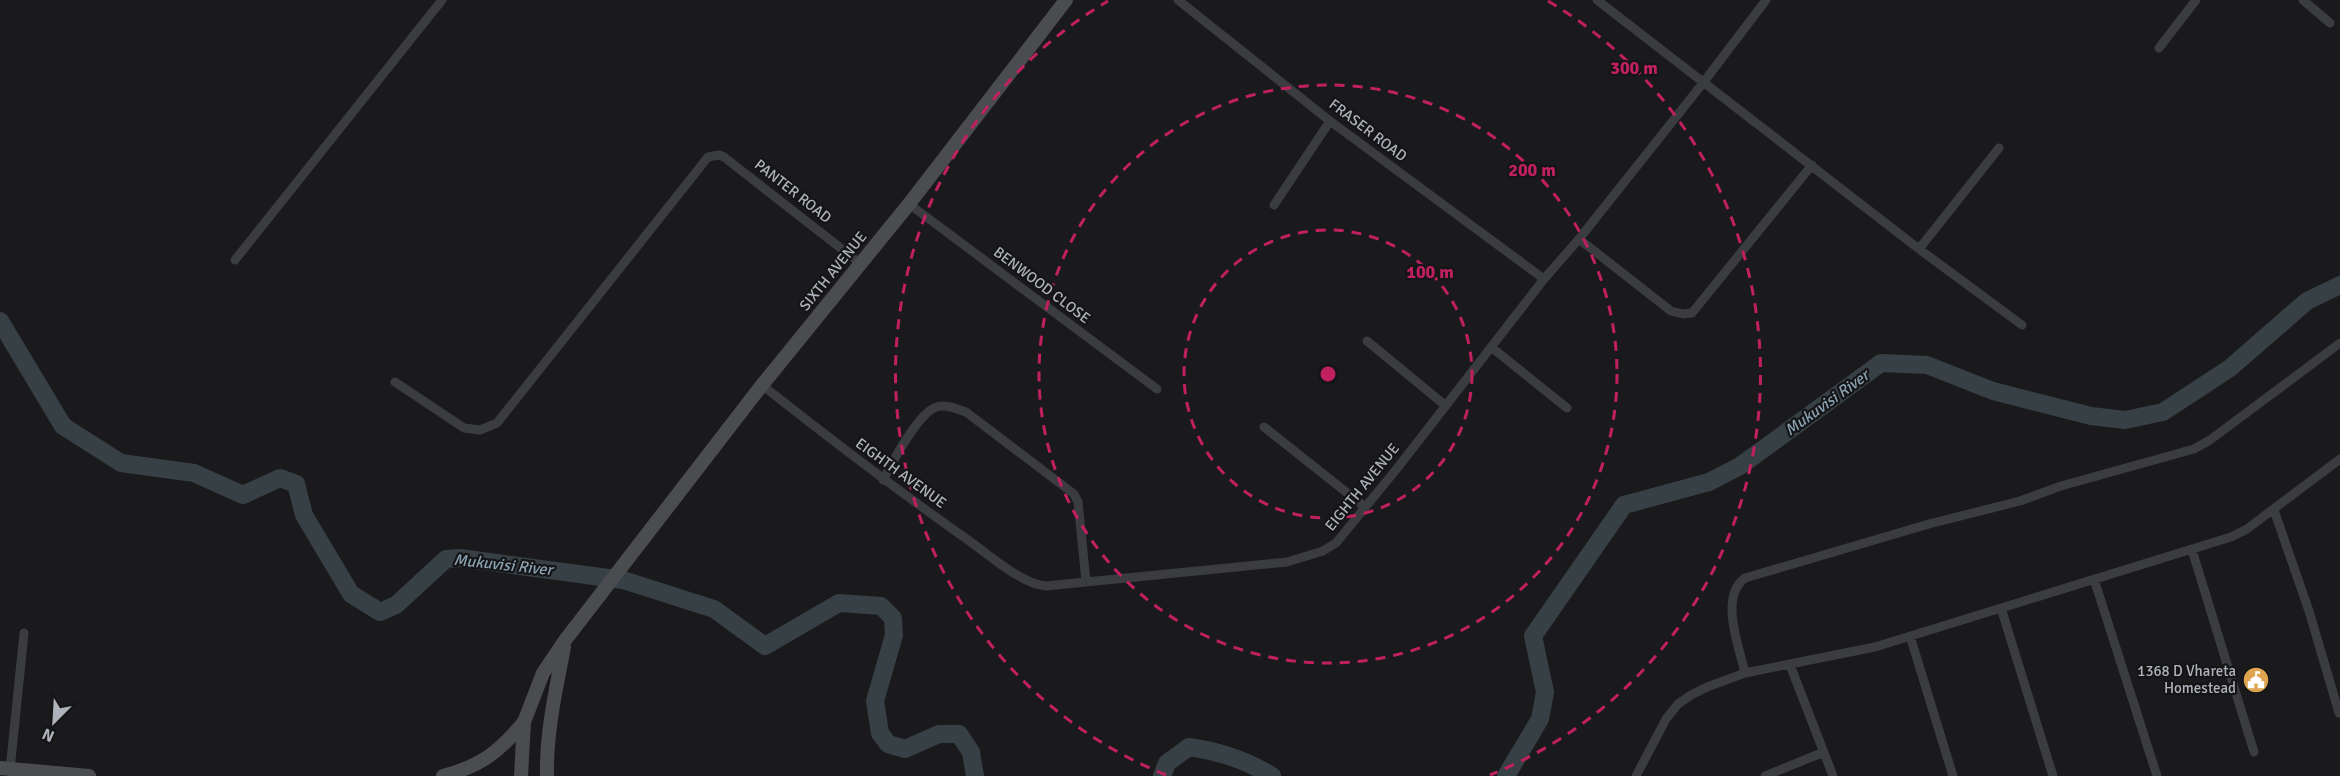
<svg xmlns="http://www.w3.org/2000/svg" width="2340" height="776" font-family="Signika,sans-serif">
<rect width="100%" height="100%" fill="#1a1a1c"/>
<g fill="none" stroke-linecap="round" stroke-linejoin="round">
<path stroke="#364045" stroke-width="18" d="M0,321L63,426L121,463L194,473L243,495L280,478L296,484L304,515L351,594L380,612L396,605L446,559L460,558L623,580L714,609L765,646L839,603L881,606L893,618L894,635L875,701L880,733L888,744L905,749L939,734H959L971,752L975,776
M1162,776L1167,763L1189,747C1218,751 1246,760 1272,776
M1506,776L1540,719L1545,692L1533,636L1624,505L1709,482L1740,466L1881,363L1927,365L1993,391L2091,416L2125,420L2163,412L2230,368L2307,301L2340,285"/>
<path stroke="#3b3c40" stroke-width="9" d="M1178,0L1330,121L1544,279
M1597,0L1919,249L2022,325
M2303,0L2330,23
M2159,48L2196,0
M909,204L1157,389
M1274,205L1330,121
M1579,239L1671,311L1683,314L1692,313L1812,165
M1919,249L1999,148
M235,260L442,0
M1367,341L1446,406
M1491,347L1567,408
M395,382L464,428L480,430L497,423L708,157L719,155L724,157L861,264
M762,385C829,438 897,490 968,540C988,554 1021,584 1046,586L1287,562L1323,551L1336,543L1399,466L1544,279L1579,239L1703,83L1766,0
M1264,427L1365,507
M883,480C893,461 916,417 934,408C944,403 957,409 966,412L1074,494L1078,502L1086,581
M2274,510L2309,611L2339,713
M2192,550L2254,752
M2094,579L2157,776
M2001,608L2053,776
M1910,636L1953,776
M1790,665L1833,776
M1745,673C1739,646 1719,597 1745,578L1929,524L2020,501L2061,486L2194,449L2210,440L2340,343
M10,770L24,633
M1636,776L1666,719L1678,704L1691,695L1707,687L1745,673L1875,647L2231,537L2247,529L2340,459
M1765,776L1824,752"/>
<path stroke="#4a4c50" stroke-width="14" d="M0,768L89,776
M443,776C481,766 499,752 524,722
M521,776L524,722L543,673L566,639L762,385L909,204L1066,0
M547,776C546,732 556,690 564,647"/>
</g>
<g fill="none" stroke="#c12060" stroke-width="3" stroke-dasharray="10 8">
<circle cx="1328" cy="374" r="144"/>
<circle cx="1328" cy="374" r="289"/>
<path d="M1166 775A433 433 0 0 1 1108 1M1548 1A433 433 0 0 1 1490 775"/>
</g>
<defs>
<symbol id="civic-disc" viewBox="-11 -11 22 22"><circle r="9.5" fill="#dea450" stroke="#151517"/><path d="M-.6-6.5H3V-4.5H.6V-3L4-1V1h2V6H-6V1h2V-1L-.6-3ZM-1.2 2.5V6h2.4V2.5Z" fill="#fff"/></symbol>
</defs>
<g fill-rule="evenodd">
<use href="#civic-disc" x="2241" y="665" width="30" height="30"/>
</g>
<g text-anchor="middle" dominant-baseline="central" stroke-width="4.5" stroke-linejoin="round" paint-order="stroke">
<g font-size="15" fill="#aeb2ba" stroke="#151517">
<text transform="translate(1368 130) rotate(37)">FRASER ROAD</text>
<text transform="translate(793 191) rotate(38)">PANTER ROAD</text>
<text transform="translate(833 271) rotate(-51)">SIXTH AVENUE</text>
<text transform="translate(1042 285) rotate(37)">BENWOOD CLOSE</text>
<text transform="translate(901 473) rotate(36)">EIGHTH AVENUE</text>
<text transform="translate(1362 487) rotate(-51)">EIGHTH AVENUE</text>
</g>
<g font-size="15" fill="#aeb2ba" stroke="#151517" text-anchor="end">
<text x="2236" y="671">1368 D Vhareta<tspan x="2236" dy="17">Homestead</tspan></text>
</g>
<g font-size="16" font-style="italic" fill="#89a1b0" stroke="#151517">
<text transform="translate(1827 403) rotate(-36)">Mukuvisi River</text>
<text transform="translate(503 565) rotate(6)">Mukuvisi River</text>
</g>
</g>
<circle cx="1328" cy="374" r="9" fill="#c12060" stroke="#151517" stroke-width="3"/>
<g font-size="18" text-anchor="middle" font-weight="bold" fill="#c12060" stroke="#151517" stroke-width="4.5" stroke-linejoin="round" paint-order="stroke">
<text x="1634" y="74">300 m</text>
<text x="1532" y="176">200 m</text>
<text x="1430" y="278">100 m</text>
</g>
<g transform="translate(54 722) rotate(204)" stroke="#151517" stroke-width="4.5" paint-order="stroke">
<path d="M0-4.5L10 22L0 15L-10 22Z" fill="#aeb2ba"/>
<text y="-9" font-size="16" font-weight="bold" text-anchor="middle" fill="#aeb2ba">N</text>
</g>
</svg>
